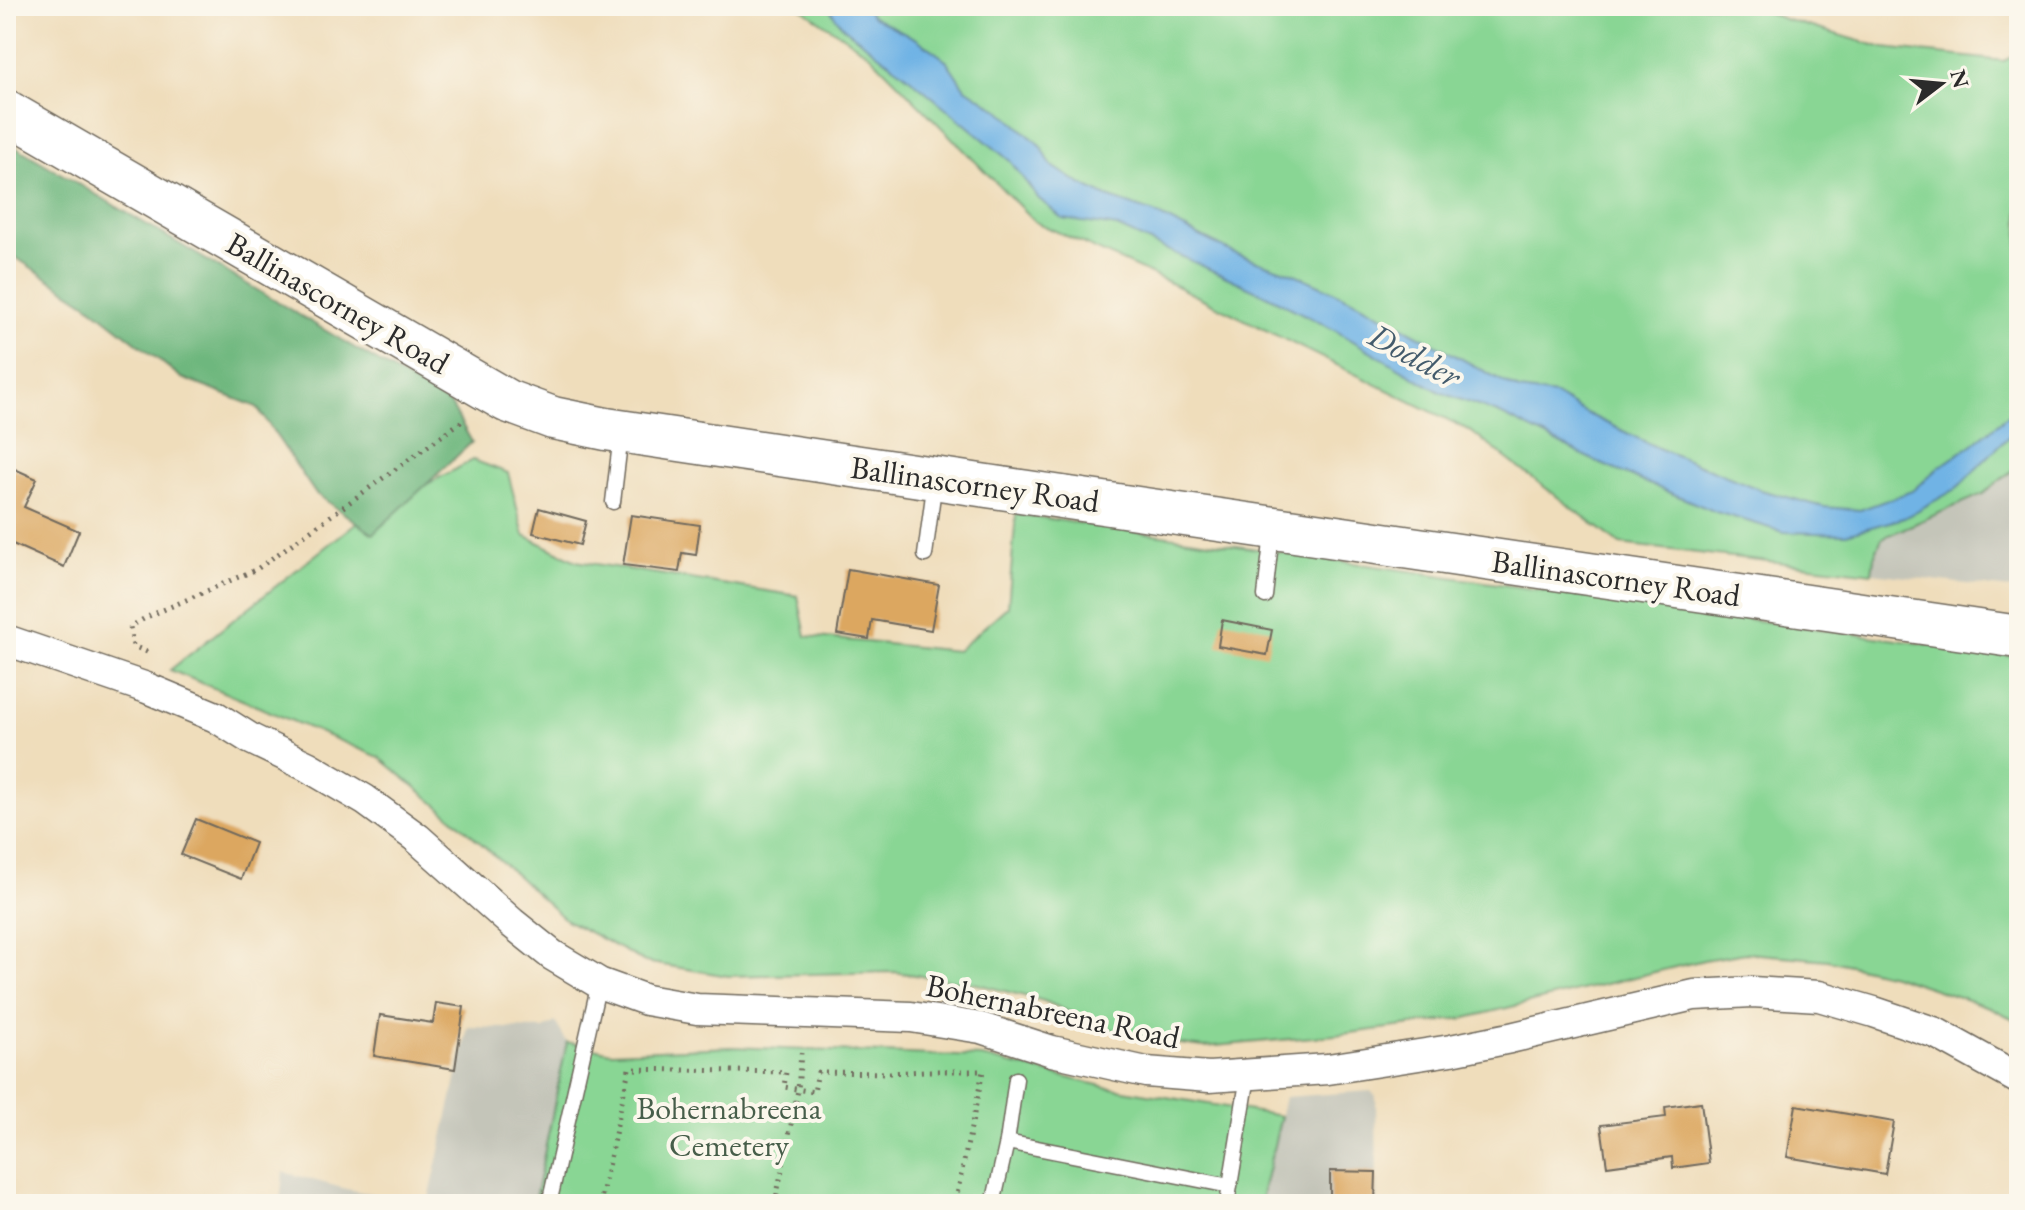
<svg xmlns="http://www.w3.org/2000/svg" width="2025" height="1210" font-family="'EB Garamond',serif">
<rect width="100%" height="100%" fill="#fbf7ec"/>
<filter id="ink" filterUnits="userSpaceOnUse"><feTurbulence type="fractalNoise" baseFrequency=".0125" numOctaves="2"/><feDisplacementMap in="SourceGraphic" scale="16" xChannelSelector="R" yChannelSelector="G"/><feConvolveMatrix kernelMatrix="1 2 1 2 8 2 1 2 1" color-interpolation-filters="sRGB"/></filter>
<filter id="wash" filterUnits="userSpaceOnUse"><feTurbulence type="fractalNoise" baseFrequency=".006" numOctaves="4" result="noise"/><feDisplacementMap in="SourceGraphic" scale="32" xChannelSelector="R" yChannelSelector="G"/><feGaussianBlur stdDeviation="1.8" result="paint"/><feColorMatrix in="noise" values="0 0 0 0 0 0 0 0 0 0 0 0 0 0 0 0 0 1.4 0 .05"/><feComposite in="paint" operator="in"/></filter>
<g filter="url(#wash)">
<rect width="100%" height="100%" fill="#efddbb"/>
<path fill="#c4c5b9" d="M2019,465V590L1872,573L1874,557L1882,538L1983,494Z
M555,1022L567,1042L534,1204H428L468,1027L544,1029Z
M1371,1091L1376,1097L1377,1204H1260L1285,1097Z
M283,1172L346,1189L427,1204H280Z"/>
<path fill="#89d694" stroke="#5a8060" stroke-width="2" d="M798,6H1752L1784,19L1884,48L2004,61L2019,53V465L1983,494L1882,538L1874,557L1872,573L1620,544L1469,430L1164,280L1035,222L869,54Z
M473,460L508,473L524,535L576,561L798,596L806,636L957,651L1008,606L1016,514L1533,589L2019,657V1022L1992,1008L1892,975L1828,960L1746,953L1704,960L1466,1018L1335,1035L1204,1047L1158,1041L1106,1028L1044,1001L977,984L894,972L728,976L645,962L566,920L454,819L379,757L170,670L362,518Z
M567,1042L611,1052L732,1047L982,1057L1106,1087L1281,1116L1260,1204H534Z"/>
<path fill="#6eb77e" stroke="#4c7154" stroke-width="2" d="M6,141L451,405L472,442L373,534L315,493L257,407L182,378L87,304L6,251Z"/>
<path fill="#70b3e5" stroke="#4e6f88" stroke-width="2" d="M827,6H864L872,16L917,39L946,60L964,87L1001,111L1041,146L1051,165L1077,182L1107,197L1154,213L1234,253L1297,275L1357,302L1519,390L1555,395L1588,414L1658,448L1761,490L1824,507L1860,510L1912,491L1938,468L1973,444L2019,406V426L1956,489L1904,518L1846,534L1784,532L1716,512L1599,463L1500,414L1440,392L1336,331L1268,296L1117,227L1063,219L1038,198L1010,161L907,76L843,27Z"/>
<g id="blocks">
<path fill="#dca761" d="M6,465L37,479L24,507L79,531L64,567L6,541Z
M539,508L586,521L580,545L533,533Z
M631,515L700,525L696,555L682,553L679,572L623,565Z
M848,569L939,585L931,630L872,620L869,639L837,634Z
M1222,620L1272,630L1267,655L1218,646Z
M196,819L255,843L241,879L181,855Z
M436,1003L464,1007L455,1069L374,1056L380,1015L433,1023Z
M1701,1102L1709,1163L1673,1168L1672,1157L1607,1166L1601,1125L1666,1117L1665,1107Z
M1796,1105L1894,1122L1885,1174L1787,1157Z
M1330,1171L1376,1172L1375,1204H1330Z"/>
</g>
</g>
<g filter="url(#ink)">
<use href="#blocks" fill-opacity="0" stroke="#70695d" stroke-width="2"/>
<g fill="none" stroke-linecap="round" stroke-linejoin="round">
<defs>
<path id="service" d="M613,502L621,435
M925,555L935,480
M1265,596L1272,533
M1007,1142L1230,1186
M549,1204L599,983
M993,1204L1007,1142L1016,1079
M1227,1204L1248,1076"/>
<path id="minor" d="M6,640L147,688L216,717L251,739L307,766L365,800L417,838L512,923L552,955L599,983L646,1000L697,1009L911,1017L981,1028L1052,1051L1146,1072L1209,1077L1328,1069L1451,1050L1510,1038L1694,995L1752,992L1819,996L1874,1012L1936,1033L2019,1079"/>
<path id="secondary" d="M6,111L507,401L553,418L606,429L987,486L2019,637"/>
</defs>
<use href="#service" stroke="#70695d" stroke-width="17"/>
<use href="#minor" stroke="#70695d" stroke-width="33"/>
<use href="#secondary" stroke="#70695d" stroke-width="45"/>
<path stroke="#70695d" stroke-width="5" stroke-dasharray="2 6" stroke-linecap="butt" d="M147,652L133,646L130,627L147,617L257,569L465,419
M600,1204L629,1069L786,1072L784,1087L814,1092L818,1072L890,1073L925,1071H983L955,1204
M775,1204L798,1090L801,1053"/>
<use href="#service" stroke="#fff" stroke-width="14"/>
<use href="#minor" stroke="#fff" stroke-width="30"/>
<use href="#secondary" stroke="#fff" stroke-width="42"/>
</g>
</g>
<g text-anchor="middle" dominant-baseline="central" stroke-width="8" stroke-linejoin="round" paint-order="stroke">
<g font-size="32" fill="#2b2b2b" stroke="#fbf7ec">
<text transform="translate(338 303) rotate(30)">Ballinascorney Road</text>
<text transform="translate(975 484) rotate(8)">Ballinascorney Road</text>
<text transform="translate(1616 578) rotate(8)">Ballinascorney Road</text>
<text transform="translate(1053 1011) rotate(12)">Bohernabreena Road</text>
</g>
<g font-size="32" fill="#475e4a" stroke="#fbf7ec">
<text x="729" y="1108">Bohernabreena<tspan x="729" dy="37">Cemetery</tspan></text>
</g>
<g font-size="34" font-style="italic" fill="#435b6c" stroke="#fbf7ec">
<text transform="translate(1415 355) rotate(28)">Dodder</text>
</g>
</g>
<rect width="2025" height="1210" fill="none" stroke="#fbf7ec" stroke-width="32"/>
<g transform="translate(1941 84) rotate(74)" stroke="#fbf7ec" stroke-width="6" paint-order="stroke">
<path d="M0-6L14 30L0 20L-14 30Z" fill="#2b2b2b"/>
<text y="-12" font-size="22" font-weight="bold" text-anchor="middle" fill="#2b2b2b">N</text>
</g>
</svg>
